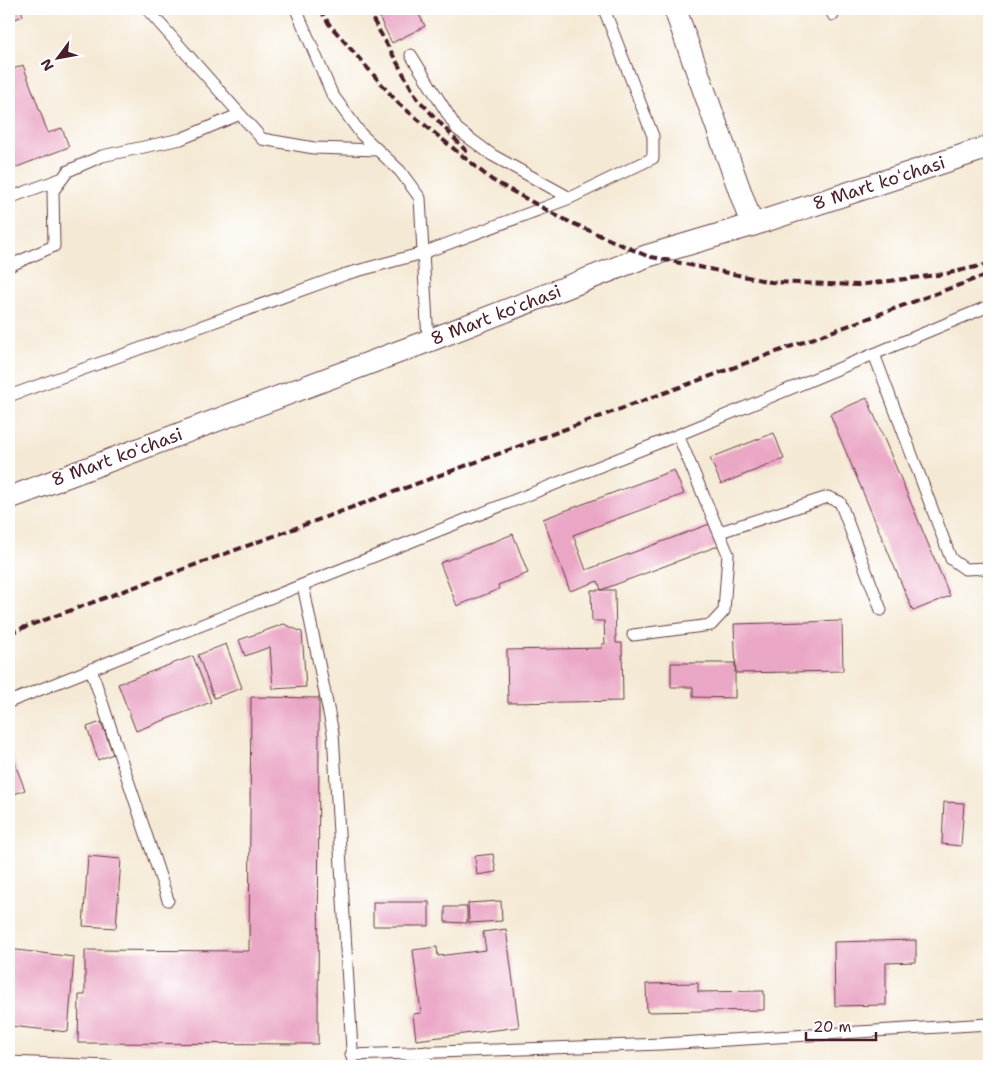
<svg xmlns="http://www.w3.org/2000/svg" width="998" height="1075" font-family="'Shantell Sans',sans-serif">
<rect width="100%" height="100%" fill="#fff"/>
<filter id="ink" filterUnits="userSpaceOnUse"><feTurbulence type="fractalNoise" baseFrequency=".02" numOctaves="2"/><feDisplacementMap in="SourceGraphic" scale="10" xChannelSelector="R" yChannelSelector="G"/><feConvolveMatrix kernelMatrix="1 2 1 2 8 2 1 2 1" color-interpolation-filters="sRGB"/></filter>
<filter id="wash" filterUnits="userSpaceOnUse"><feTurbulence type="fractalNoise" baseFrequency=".0096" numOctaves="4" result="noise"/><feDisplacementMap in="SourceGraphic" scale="20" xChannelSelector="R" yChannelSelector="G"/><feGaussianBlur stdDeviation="1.12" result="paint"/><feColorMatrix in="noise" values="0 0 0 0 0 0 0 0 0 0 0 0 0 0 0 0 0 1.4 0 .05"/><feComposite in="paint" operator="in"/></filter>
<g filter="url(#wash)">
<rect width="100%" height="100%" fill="#f4e9d4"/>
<g id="blocks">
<path fill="#eaa6c5" d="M9,9H21L23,16L10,21Z
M375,9H416L425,26L392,43Z
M23,65L48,133L62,128L69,147L9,170V71Z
M867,398L950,596L913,611L830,414Z
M774,433L784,459L721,484L710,458Z
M674,470L684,494L573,535L586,570L715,522L723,544L601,590L598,581L570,591L543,519Z
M513,534L528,573L498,585L499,589L457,606L440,563Z
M591,590H615L616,643H622L623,701L508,703L507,650L602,648V644H605L604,621H592Z
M842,621L843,671L736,673L734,624Z
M284,624L302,632L306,687L273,689L270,647L245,656L239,640Z
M226,644L242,688L214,698L198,655Z
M193,656L211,702L136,731L118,684Z
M671,663H735V698L693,697V687H671Z
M251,697L319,698L318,1044L78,1043L79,995H85V950L249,951Z
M101,722L113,754L98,760L87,727Z
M9,748L25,790L9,796Z
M944,802L964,803L961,846L942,844Z
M493,854L496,872L477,875L475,856Z
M88,856L121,859L116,928L83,926Z
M501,901L502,921L469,923L468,903Z
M373,902H429V926H373Z
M445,907H467V923L445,922Z
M506,929L519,1027L416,1040L413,1014L421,1013L413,950L437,947L438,956L486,950L483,932Z
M916,940V962L886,963V1005L835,1006L834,942Z
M9,949L74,957L68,1032L9,1026Z
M698,983V992L764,991V1010L647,1012L646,984Z"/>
</g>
</g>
<g filter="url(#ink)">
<use href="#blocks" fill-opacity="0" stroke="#643d44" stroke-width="1"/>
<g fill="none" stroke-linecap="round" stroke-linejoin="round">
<defs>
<path id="lane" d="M147,9L262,139L314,148L378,150
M296,9L332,94L361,134L400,171L420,198L428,341
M831,9L833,15
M411,55L457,129L492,155L570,198
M9,198L63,178
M9,266L54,246L53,191L68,171L102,156L181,139L240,114
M874,354L989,306
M9,396L346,274L423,253L570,198L653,158V136L604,9
M720,532L828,497L840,502L881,610
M303,585L333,733L353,1066
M633,635L711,625L724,611L728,554L678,435
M91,669L168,900
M9,702L678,435L874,354L951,559L965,569L989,568
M426,1052V1066
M351,1055L662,1044L989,1024
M9,1062L109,1066"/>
<path id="street" d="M675,9L752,225
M9,498L428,341L647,256L752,225L989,147"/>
</defs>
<use href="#lane" stroke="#643d44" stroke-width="13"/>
<use href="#street" stroke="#643d44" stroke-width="24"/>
<use href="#lane" stroke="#fff" stroke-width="11"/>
<use href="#street" stroke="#fff" stroke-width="22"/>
<path stroke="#4a1f2b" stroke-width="4" stroke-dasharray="8 4" stroke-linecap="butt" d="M320,9L329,24L399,104L492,180L563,219L647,256L771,282L858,285L945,274L989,264
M367,9L417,98L467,152
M9,633L989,274"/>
</g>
</g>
<g text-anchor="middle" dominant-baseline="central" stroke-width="4" stroke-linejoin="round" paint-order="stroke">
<g font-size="18" fill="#4a1f2b" stroke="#fff">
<text transform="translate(879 183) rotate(-18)">8 Mart koʻchasi</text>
<text transform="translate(496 315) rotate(-21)">8 Mart koʻchasi</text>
<text transform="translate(117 457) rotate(-20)">8 Mart koʻchasi</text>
</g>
</g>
<rect width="998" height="1075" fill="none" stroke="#fff" stroke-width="30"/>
<g transform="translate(58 58) rotate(238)" stroke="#ffffff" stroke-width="4" paint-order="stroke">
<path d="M0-4L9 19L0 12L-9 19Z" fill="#4a1f2b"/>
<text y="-8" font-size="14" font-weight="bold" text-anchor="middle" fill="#4a1f2b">N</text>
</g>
<path d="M806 1032v8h70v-8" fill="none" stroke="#4a1f2b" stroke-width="2.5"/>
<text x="813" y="1032" font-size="15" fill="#4a1f2b" stroke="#ffffff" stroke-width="4" paint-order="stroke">20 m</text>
</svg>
